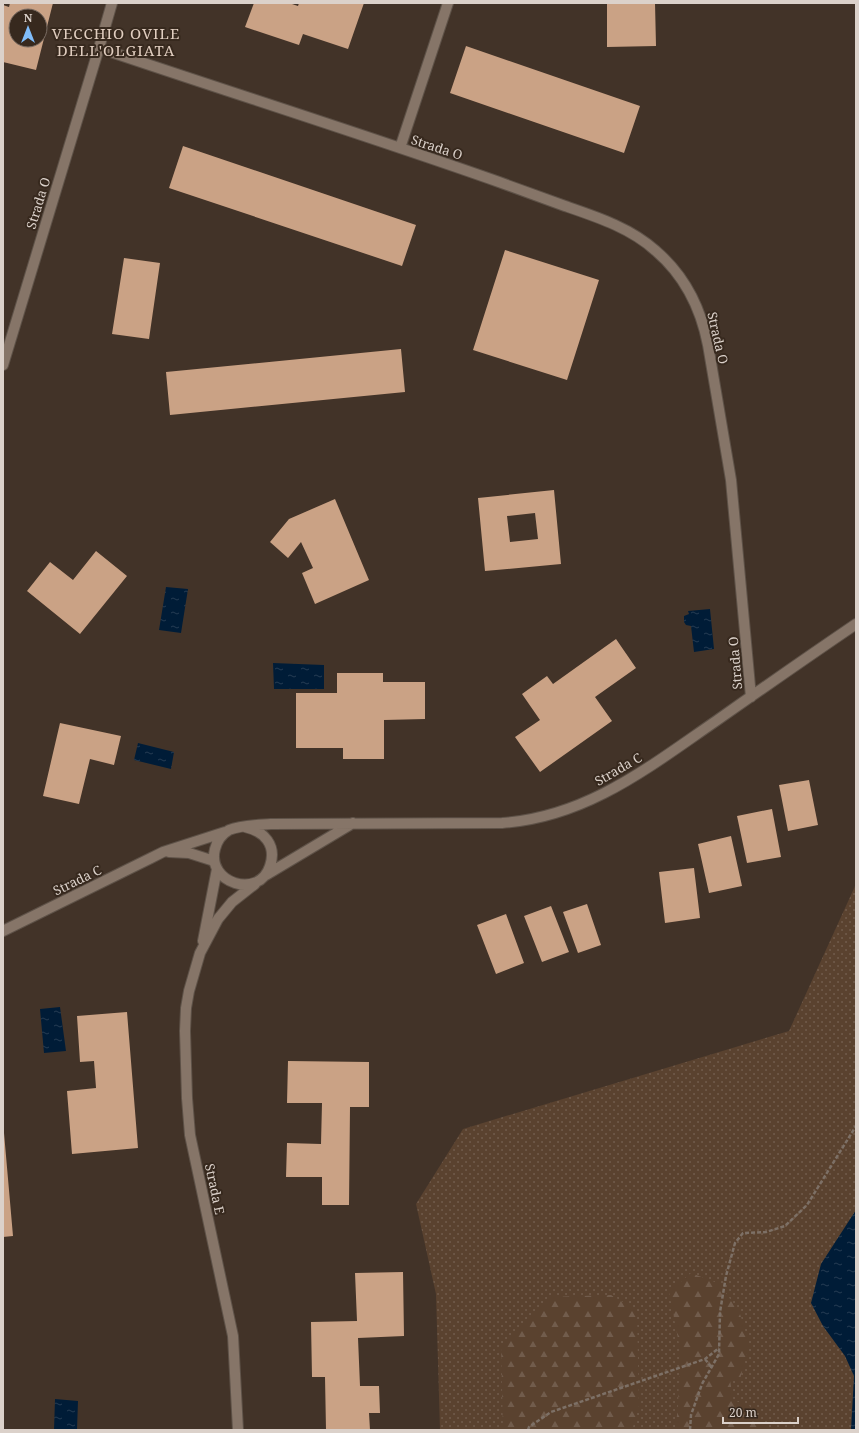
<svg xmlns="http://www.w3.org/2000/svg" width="859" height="1433" font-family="'Noto Serif',serif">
<defs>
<pattern id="grass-dots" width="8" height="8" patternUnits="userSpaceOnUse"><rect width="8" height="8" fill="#5a422f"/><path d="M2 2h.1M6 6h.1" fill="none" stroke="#715c4c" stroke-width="1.8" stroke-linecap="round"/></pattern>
<pattern id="forest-firs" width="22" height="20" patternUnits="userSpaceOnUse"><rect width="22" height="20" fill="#5a422f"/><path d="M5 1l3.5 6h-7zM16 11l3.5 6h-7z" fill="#715c4c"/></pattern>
<pattern id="water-ripples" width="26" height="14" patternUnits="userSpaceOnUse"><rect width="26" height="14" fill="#001c37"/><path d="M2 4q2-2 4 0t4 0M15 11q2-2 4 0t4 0" fill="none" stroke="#253c53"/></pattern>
</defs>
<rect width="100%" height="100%" fill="#423328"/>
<path fill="url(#grass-dots)" d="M856,884V1430H440L436,1294L416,1204L463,1129L789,1031Z"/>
<path fill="url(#forest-firs)" d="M691,1273L720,1284L740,1314L747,1337V1354L740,1379L730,1380L733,1400L750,1406L766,1430H675L678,1408L680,1349L669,1292Z
M611,1295L635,1309L637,1316L639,1406L632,1430H503L501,1345L551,1297Z"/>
<path fill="url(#water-ripples)" d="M166,587L188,589L181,633L159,630Z
M710,609L714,649L694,652L691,626L686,625L684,622V616L689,614L688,611Z
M273,663L324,665V689H274Z
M138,743L174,752L171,769L134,760Z
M60,1007L66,1051L44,1053L40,1009Z
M856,1210V1430H851L854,1376L845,1356L823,1326L811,1303L821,1264Z
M55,1399L78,1401L77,1430H54Z"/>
<path fill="#caa285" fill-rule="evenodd" d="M10,3H53L36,70L3,62V5L9,7ZM16,16H40V40H16Z
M254,3H289L298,6L299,3H364L348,49L303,34L299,45L245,27Z
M607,3H655L656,46L607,47Z
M466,46L640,106L624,153L450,93Z
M183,146L416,225L402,266L169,188Z
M505,250L599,280L567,380L473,350Z
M124,258L160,263L149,339L112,334Z
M401,349L405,392L170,415L166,372Z
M554,490L561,564L485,571L478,498ZM535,513L538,539L510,542L507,516Z
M335,499L369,580L315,604L302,573L313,568L301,542L288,558L270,542L289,519Z
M96,551L127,576L80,634L27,591L50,562L73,580Z
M616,639L636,668L595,697L612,721L540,772L515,737L540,720L522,694L547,676L553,684Z
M337,673H383V682H425V719L384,720V759H343V748H296V693H337Z
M60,723L121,736L114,765L90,759L79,804L43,796Z
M809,780L818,825L788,831L779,785Z
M772,809L781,857L747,863L737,816Z
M731,836L742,886L709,893L698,844Z
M694,868L700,918L665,923L659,872Z
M587,904L601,945L578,953L563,912Z
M551,906L569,952L542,962L524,916Z
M506,914L524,963L496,974L477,925Z
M127,1012L138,1148L72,1154L67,1091L96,1088L94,1061L80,1062L77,1016Z
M288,1061L369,1062V1107H350L349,1205H322V1177H286L287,1143L321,1144L322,1103H287Z
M3,1133H4L13,1236L3,1237Z
M403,1272L404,1336L358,1338L360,1386H379L380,1413H369L370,1430H326L325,1377H312L311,1322L357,1321L355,1273Z"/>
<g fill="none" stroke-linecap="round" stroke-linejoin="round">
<defs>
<path id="minor" d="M99,48C232,93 366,135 499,182C521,190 543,198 565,206C597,217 631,228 656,251C685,276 701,309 708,345L731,480L751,697
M400,148L448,3
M3,365L99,48L112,3
M245,827C264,831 277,845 270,866C259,900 206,883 215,849C217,841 222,834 229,830C241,825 258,825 271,824L502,823C587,817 649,767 716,721C763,688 809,656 856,624
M169,852L189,853L214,861
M266,875L353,823
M3,931L151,858L163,852L225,832
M203,941L217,869
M238,1430L233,1336L190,1135L187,1098L185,1031L186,1008L189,991L200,953L218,919L232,902L255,884"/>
</defs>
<use href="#minor" stroke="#5e5248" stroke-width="12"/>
<path stroke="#7d7066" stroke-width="2.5" stroke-dasharray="4 2" stroke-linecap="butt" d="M705,1359L712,1368
M528,1430L529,1427L551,1412L705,1359L719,1348
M690,1430L691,1415L702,1384L719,1354L720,1312L726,1276L735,1243L743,1233L766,1232L785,1226L807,1205L856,1126"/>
<use href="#minor" stroke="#867568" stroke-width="10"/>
</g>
<g text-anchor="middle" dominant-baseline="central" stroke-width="4" stroke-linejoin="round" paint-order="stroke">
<g font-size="13" fill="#dbd1ca" stroke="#37291e">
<text transform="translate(437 147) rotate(18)">Strada O</text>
<text transform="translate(38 203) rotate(-73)">Strada O</text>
<text transform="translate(718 338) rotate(77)">Strada O</text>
<text transform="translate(735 663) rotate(-95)">Strada O</text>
<text transform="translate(618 769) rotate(-30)">Strada C</text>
<text transform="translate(77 880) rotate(-26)">Strada C</text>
<text transform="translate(215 1189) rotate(78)">Strada E</text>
</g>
<g font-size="15" letter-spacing="1" fill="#e1cec0" stroke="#37291e">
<text x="116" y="33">VECCHIO OVILE<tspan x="116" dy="17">DELL'OLGIATA</tspan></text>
</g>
</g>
<rect width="859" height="1433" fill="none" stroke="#dbd1ca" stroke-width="8"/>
<g transform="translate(28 28)"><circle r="19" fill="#37291e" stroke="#796c63"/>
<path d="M0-3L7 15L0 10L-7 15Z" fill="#80bdfa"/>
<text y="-6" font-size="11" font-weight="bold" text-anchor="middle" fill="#dbd1ca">N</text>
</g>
<path d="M723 1417v6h75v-6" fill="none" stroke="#dbd1ca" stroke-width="2"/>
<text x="729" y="1417" font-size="12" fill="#dbd1ca" stroke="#37291e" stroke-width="3" paint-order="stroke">20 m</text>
</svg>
